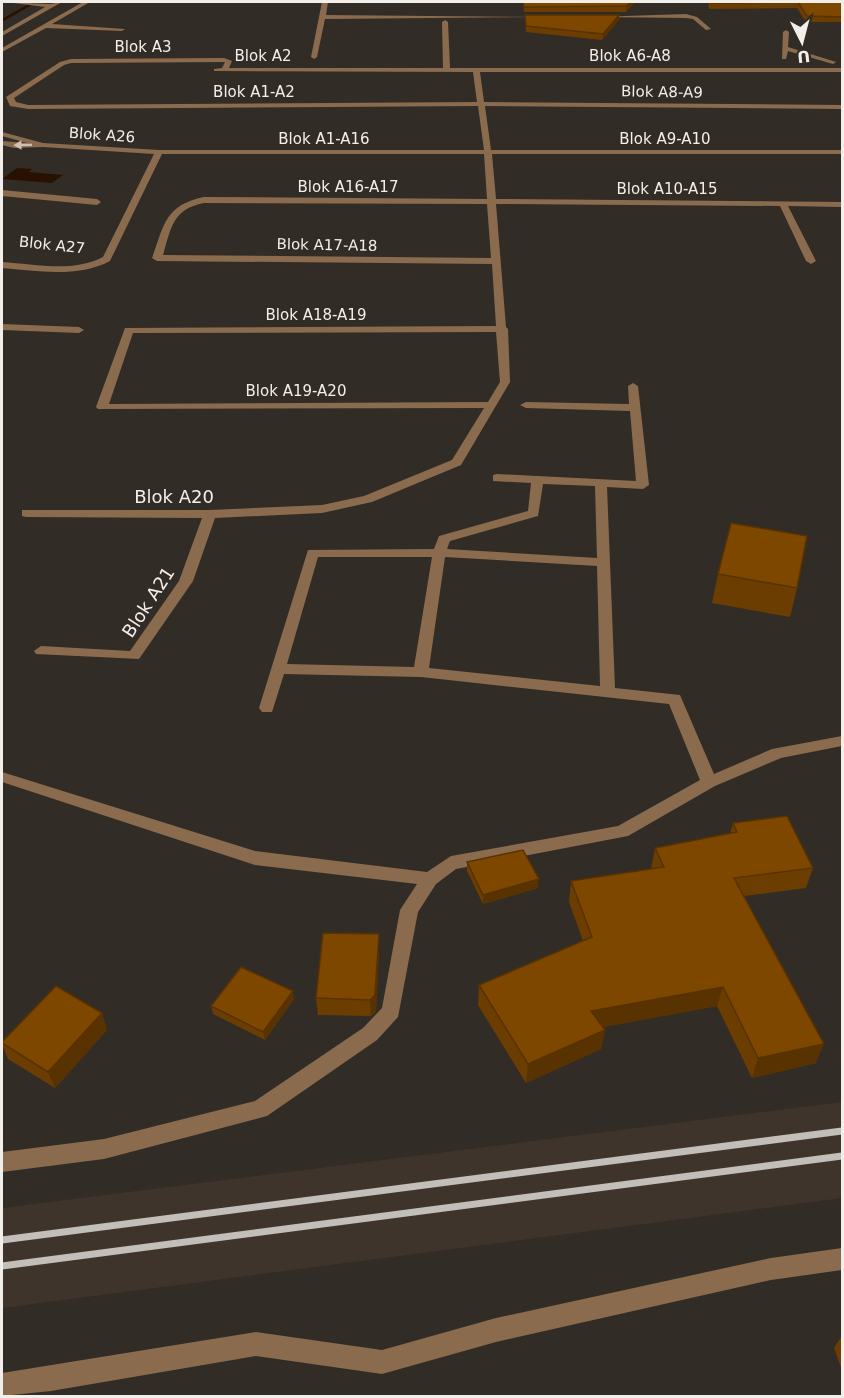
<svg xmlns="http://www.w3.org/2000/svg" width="844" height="1398" font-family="'DejaVu Sans',sans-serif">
<rect width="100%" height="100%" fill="#322c26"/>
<path fill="#3f342b" d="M842,1102V1198L2,1308V1208Z"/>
<path fill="#281100" d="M17,168L32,169L29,172L63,175L52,183L2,179Z"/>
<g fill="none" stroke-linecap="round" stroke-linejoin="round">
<path fill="#281100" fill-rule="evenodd" d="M32,2H37L2,22V19Z"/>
<path fill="#8a6b4e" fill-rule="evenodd" d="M83,2H90L52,24L125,29L122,31L46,28L2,52V48Z"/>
<path fill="#8a6b4e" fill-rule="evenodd" d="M322,2H328L326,15L547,17L325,19L317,57L314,59L311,57Z
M686,14L697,17L711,29L706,30L693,19L686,18L595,17Z
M445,20L448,22L450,68H842V72H480L484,102L842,105V109L485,106L491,150H842V154H492L496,199L842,202V207L788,206L816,261L811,264L806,261L780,206L496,204L506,327L508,329L510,382L461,465L372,502L322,513L215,518L193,581L139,659L36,654L34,651L41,646L130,651L179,581L202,518L26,517L22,516V510H210L322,505L364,496L452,460L484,408L98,409L96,407L125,328L496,326L492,264L157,261L152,258C164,225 165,205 204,197L487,199L484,154H162L110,261C78,278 37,271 2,268V262C34,264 73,273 103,257L154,154L43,147L14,148L2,145V141L27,143L2,136V132L43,143L159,150H484L478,106L28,109L10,106L6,97L60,62L71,59L224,58L232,61L229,68H443L442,22ZM225,62L222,68L214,69V71L473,72L477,102L28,105L16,102L14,98L64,65L71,63ZM204,203L487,204L491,258L163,255C171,229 172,209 204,203ZM496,332L500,382L488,402L109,404L133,333Z
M786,30L789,32L788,47L836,62L833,64L788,51L786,59H782L783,32Z
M2,190L97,199L101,202L97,205L2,196Z
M2,324L79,327L84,330L79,333L2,330Z
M633,383L638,386L649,485L643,489L607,487L615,688L680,695L714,774L772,749L842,736V746L781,758L715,786L628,836L456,869L436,884L418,912L398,1017L377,1040L267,1116L104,1159L2,1172V1152L104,1139L255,1101L363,1028L382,1008L400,910L417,884L255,865L2,782V772L255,851L427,872L451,856L618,826L700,780L669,704L421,677L284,674L272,712H262L259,708L308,550L434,549L439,536L528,511L531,483L493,481V475L497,474L636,481L630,411L526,408L520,405L526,402L629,404L628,386ZM543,484L595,486L597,558L447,549L450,541L538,516ZM318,557H432L414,667L287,664ZM445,557L597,566L600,686L429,668Z
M842,1248V1270L771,1280L496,1342L382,1374L256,1356L51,1391L2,1396V1373L256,1332L382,1350L496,1318L771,1258Z"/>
<path fill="#8a6b4e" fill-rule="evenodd" d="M6,2L50,4L62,2L2,36V32L45,7Z"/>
<path stroke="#c2beb9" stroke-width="7" d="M2,1240L842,1131
M2,1266L842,1156"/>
</g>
<path fill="#6c3d00" d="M523,2H635L626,12H524Z
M708,2H843V22H806L797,8L709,9Z
M525,15L619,20L602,40L526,32Z
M718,574L797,588L790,617L712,603Z
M733,823L813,868L806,888L744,896L816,1063L752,1078L717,1006L603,1027L605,1030L601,1049L526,1083L478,1005L479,985L583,941L569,902L571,881L651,869L655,848L730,833Z
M467,862L538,888L483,904L467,871Z
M379,951L376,1011L371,1016L318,1015L316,998Z
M294,999L265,1040L213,1014L211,1006Z
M102,1013L107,1030L55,1088L8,1059L2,1044V1042Z
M843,1334V1373L834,1348Z"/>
<path fill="#583200" d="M631,2H635L626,12V6Z
M619,15V20L602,40L603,34Z
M539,879L538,888L483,904V895Z
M379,934V951L376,1011L371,1016L370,1000Z
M723,987L717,1006L588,1030L591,1011Z
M293,991L294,999L265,1040L263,1032Z
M102,1013L107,1030L55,1088L48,1072Z
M605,1030L601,1049L526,1083L528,1064Z
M824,1044L816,1063L752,1078L758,1058Z"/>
<path fill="#7d4700" stroke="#583200" stroke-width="1.5" d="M523,2H631L626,6L524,7Z
M710,2H843V17L807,16L798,2L710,3Z
M525,15H619L603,34L526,26Z
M731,523L807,536L797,588L718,574Z
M787,816L813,868L734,878L824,1044L758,1058L723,987L591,1011L605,1030L528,1064L479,985L592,937L571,881L664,867L655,848L737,832L733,823Z
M523,850L539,879L483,895L467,862Z
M323,933L379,934L375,995L370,1000L316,998Z
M241,967L293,991L263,1032L211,1006Z
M56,986L102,1013L48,1072L2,1043V1042Z"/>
<defs><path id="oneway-solid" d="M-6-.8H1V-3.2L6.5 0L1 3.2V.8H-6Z" transform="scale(1.5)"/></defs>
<use fill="#cec0b3" href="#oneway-solid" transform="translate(23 145) rotate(179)"/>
<g text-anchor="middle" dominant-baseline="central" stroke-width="4.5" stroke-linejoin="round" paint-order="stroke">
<g font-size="15" fill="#f2eeea" stroke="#322c26">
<text x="143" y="47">Blok A3</text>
<text x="263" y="56">Blok A2</text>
<text x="630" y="56">Blok A6-A8</text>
<text x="254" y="92">Blok A1-A2</text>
<text transform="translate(662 92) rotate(1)">Blok A8-A9</text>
<text transform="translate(102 135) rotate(4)">Blok A26</text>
<text x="324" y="139">Blok A1-A16</text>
<text x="665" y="139">Blok A9-A10</text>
<text x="348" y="187">Blok A16-A17</text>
<text x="667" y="189">Blok A10-A15</text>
<text transform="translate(52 245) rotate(6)">Blok A27</text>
<text transform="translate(327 245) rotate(1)">Blok A17-A18</text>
<text x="316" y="315">Blok A18-A19</text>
<text x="296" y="391">Blok A19-A20</text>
</g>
<g font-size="18" fill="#f2eeea" stroke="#322c26">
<text x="174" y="496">Blok A20</text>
<text transform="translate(148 602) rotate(-57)">Blok A21</text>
</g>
</g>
<rect width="844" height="1398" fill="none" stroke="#f2eeea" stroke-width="6"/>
<g transform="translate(802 42) rotate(174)" stroke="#322c26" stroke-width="4.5" paint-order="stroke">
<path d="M0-4.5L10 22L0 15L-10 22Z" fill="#f2eeea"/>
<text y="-9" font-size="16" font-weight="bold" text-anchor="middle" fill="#f2eeea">U</text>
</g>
</svg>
